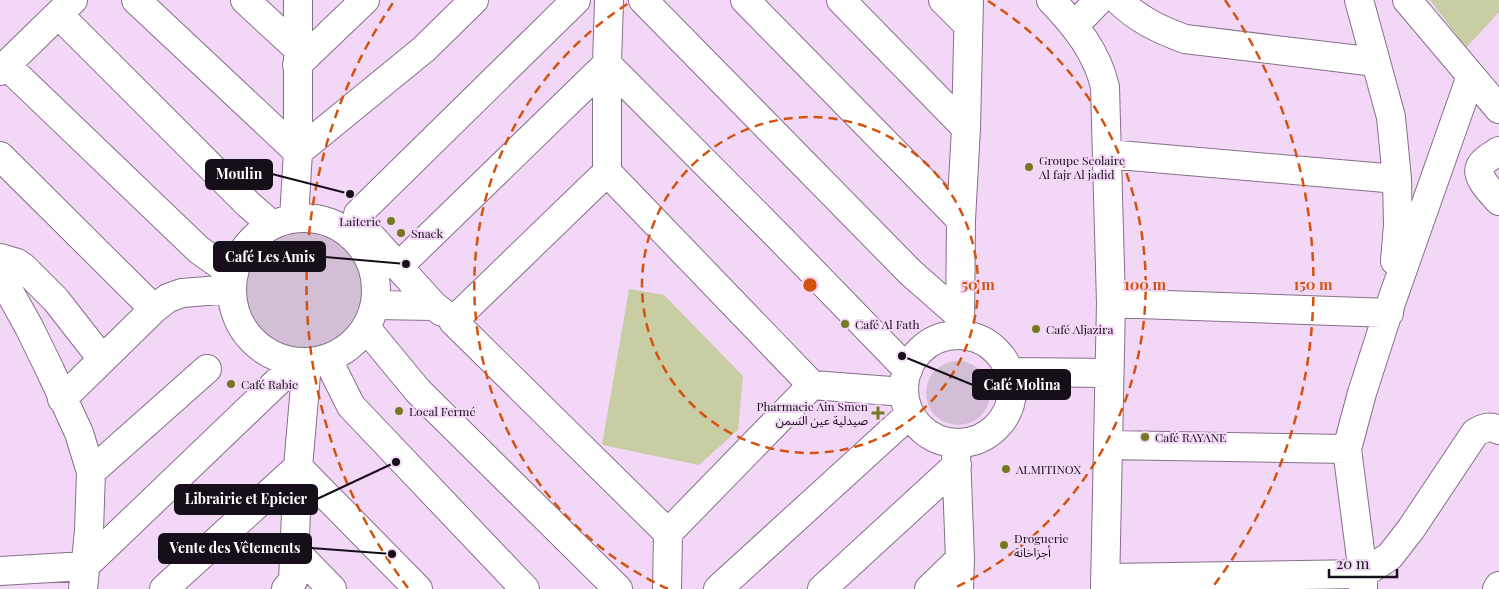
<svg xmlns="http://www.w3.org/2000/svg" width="1499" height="589" font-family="'Playfair Display','Noto Sans Arabic',serif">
<rect width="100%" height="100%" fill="#f2d8f6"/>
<path fill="#d2bfd6" d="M244 292a60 60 0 1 1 120 0a60 60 0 1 1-120 0Z
M926 393a32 32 0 1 1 64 0a32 32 0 1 1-64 0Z"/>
<path fill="#c9cda4" d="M1430,0H1499V12L1466,48Z
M629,289L664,295L743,376L738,430L699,465L602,445Z"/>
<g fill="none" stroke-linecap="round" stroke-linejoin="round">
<defs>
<path id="minor" d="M136,0L298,152L424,49L474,0
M245,0L298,49
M609,0L607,64V172L812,385L668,533L667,589
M643,0L911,273L960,316
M745,0L961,220
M841,0L966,128
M943,0L967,24
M1051,0C1075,25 1097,52 1105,87L1111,303L1105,589
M1118,0C1139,20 1158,29 1185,39L1376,62
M1359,0L1391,117L1397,179L1398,225L1395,261
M1407,0L1499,109
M59,15L248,204L272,225
M1075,25L1099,0
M6,65L199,250L233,274
M297,65L365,0
M0,71L73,0
M1499,151C1493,155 1483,160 1480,167C1475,177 1493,194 1499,201
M1107,154L1397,179
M0,156L154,309
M607,172L453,321L668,533
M232 290a72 72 0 1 1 144 0a72 72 0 1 1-144 0Z
M294,218L298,152V0
M0,258L17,263L24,268L56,300L102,359
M398,267L607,64L778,236L908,370
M0,275L29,327L50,370L79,433L91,472L89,531L83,589
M1111,303L1389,313
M376,305L434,306L442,312
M434,306L357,221L358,214L576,0
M960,326L961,220L966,128L969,0
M366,328L418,391L618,589
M904 389a54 54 0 1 1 108 0a54 54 0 1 1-108 0Z
M327,358L351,406L525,589
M1010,372L1108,373
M812,385L904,392
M62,399L154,309L168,298L182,293L232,289
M1108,445L1347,449
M956,453L960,559L959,589
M91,472L207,369
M294,550L332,589
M0,571L85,566L298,362
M1105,578L1363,574L1390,556L1411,529L1475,433C1484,427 1490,426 1499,430
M164,589L298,467L418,589
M286,589L293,581L298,467L307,363
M718,589L910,414
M822,589L957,465
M929,589L960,559
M1363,589V574L1347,449L1362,393L1392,300L1471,76
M1497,589L1499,586"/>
</defs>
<use href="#minor" stroke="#866f8a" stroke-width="30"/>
<use href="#minor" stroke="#fff" stroke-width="28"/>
</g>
<g fill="none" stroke="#d3520d" stroke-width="2.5" stroke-dasharray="9 6">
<circle cx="810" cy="285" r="168"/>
<path d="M668 589A335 335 0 0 1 632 1M988 1A335 335 0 0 1 952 589"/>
<path d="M408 588A503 503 0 0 1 395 0M1225 0A503 503 0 0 1 1212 588"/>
</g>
<g fill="#757821" stroke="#f2d8f6" stroke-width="2">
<circle cx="1029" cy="167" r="5"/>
<circle cx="391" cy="221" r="5"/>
<circle cx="401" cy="233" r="5"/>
<circle cx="845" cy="324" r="5"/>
<circle cx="1036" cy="329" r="5"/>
<circle cx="231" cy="384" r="5"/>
<circle cx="399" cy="411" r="5"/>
<path d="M875.5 405.5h5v5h5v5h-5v5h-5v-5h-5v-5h5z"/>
<circle cx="1145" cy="437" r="5"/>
<circle cx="1006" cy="469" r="5"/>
<circle cx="1004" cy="545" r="5"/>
</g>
<g text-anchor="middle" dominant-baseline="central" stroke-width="4" stroke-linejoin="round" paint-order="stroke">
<g font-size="12" fill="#160e18" stroke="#f2d8f6" text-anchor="start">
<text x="1039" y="160">Groupe Scolaire<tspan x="1039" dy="14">Al fajr Al jadid</tspan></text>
<text x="381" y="221" text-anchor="end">Laiterie</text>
<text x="411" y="233">Snack</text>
<text x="855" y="324">Café Al Fath</text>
<text x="1046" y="329">Café Aljazira</text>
<text x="241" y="384">Café Rabie</text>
<text x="868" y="406" text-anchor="end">Pharmacie Ain Smen<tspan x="868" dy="14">صيدلية عين السمن</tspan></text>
<text x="409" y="411">Local Fermé</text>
<text x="1155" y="437">Café RAYANE</text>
<text x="1016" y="469">ALMITINOX</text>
<text x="1014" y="538">Droguerie<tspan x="1014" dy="14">أجزاخانة</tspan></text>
</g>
</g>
<circle cx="810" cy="285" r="8" fill="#d3520d" stroke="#f2d8f6" stroke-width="2.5"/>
<g font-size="15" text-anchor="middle" font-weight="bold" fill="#d3520d" stroke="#f2d8f6" stroke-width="4" stroke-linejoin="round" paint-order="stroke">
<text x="978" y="290">50 m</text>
<text x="1145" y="290">100 m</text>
<text x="1313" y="290">150 m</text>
</g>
<path fill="none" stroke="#160e18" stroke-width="2" d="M350 194L272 174M406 264L325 257M902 356L973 385M396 462L317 499M392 554L311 548"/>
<g fill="#160e18" stroke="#f2d8f6" stroke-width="2">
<circle cx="350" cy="194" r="5"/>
<circle cx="406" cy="264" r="5"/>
<circle cx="902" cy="356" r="5"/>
<circle cx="396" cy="462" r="5"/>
<circle cx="392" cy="554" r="5"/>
</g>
<g fill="#160e18" stroke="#160e18" stroke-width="2">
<rect x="206" y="160" width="66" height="29" rx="5"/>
<rect x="214" y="242" width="111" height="29" rx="5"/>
<rect x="973" y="370" width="97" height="29" rx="5"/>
<rect x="175" y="485" width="142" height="29" rx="5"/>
<rect x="159" y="534" width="152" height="29" rx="5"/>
</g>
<g font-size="14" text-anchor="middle" font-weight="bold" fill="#fff">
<text x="239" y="179">Moulin</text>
<text x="270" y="262">Café Les Amis</text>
<text x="1022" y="390">Café Molina</text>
<text x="246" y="504">Librairie et Epicier</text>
<text x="235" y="553">Vente des Vêtements</text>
</g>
<path d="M1329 569v8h68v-8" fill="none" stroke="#160e18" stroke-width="2.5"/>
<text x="1336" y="569" font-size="15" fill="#160e18" stroke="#f2d8f6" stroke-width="4" paint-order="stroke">20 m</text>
</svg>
